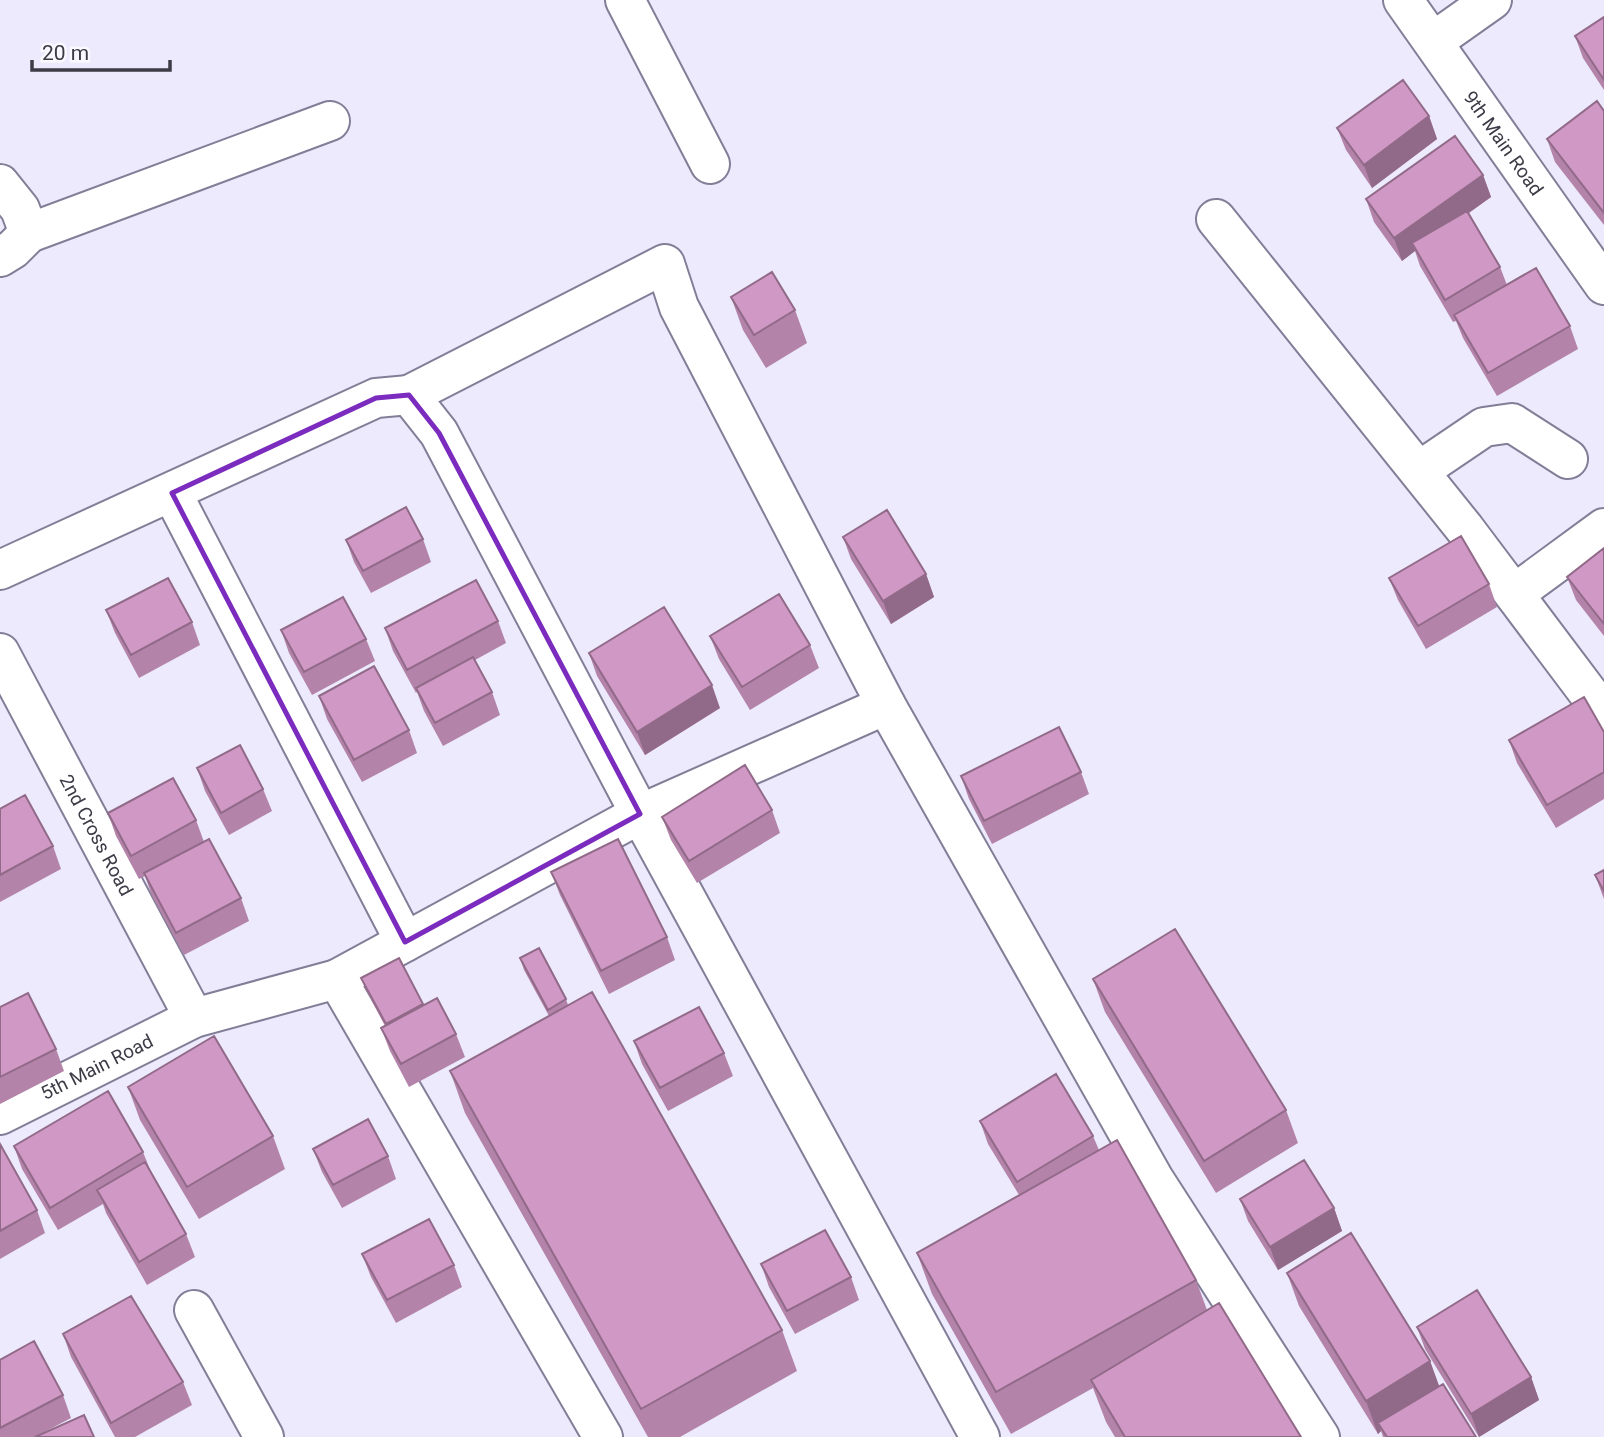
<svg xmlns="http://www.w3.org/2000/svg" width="1604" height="1437" font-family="Roboto,sans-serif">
<rect width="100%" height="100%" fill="#eceafc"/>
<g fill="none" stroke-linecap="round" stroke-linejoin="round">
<defs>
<g id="minor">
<path d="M625,0L710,164"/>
<path id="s1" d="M1403,0L1604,285"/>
<path d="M1434,41L1492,0"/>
<path d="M0,184L20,209L29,233"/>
<path d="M1216,219L1465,529L1604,714"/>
<path d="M0,257L13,249L29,233L330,121"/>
<path d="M409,395L665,264L679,307L886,705"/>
<path d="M1419,471L1484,427L1512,423L1568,459"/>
<path d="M172,493L405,942"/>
<path d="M0,570L376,398L409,395L439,433L640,814L337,979"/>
<path d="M1514,594L1604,528"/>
<path id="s2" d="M0,653L194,1018"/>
<path id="s3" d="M0,1115L194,1018L337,979L603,1437"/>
<path d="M194,1310L264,1437"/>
<path d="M980,1437L640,814L886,705L1154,1179L1320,1437"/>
</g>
</defs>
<use href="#minor" stroke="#827e98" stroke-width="42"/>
<use href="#minor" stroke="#fff" stroke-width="38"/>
</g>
<path fill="#b383a9" d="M1604,17V90L1583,58L1575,36Z
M1604,111V225L1555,162L1547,139Z
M1429,116L1437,139L1372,188L1346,150L1337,128Z
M1483,175L1491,197L1469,213L1500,267L1507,285L1570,326L1578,349L1497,396L1463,338L1456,321L1453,322L1420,266L1415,251L1402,261L1374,222L1366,199Z
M731,297L795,310L807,343L766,368L743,330Z
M843,537L926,574L934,597L891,624L851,559Z
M423,539L431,562L371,593L354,562L346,540Z
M1604,548V636L1576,600L1567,577Z
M1389,578L1489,584L1497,607L1426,649L1398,600Z
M106,610L192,622L200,645L139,678L115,633Z
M498,621L506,643L475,660L492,692L500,715L443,746L424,711L417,692L416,693L393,651L385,628Z
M281,630L366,639L375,661L312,695L289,653Z
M710,636L810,645L819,668L750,710L719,659Z
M589,653L720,708L645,755L597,676Z
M319,696L409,730L417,753L362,782L327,719Z
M1604,732V799L1556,828L1517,763L1509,740Z
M197,768L263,789L272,811L229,835L205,791Z
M1081,772L1089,794L992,844L969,799L961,776Z
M0,809L53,846L61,869L0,902Z
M772,810L780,833L697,883L671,840L662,817Z
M108,813L196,820L204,842L241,898L249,921L184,955L152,896L145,876L139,879L116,836Z
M1604,870V899L1595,875Z
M551,872L667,937L675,960L609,994L560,895Z
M399,958L423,1005L456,1034L465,1057L409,1087L390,1051L381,1028L385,1026L366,990L361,978Z
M520,958L566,999L568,1005L782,1330L797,1371L680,1437H648L465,1113L450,1071L549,1016L524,970Z
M1093,979L1286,1110L1298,1143L1216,1193L1105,1012Z
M0,1007L56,1049L64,1071L0,1104Z
M634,1041L724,1053L733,1076L668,1111L642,1064Z
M128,1087L273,1136L285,1169L199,1219L140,1120Z
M980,1121L1093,1136L1099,1150L1196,1280L1207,1310L1301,1437H1115L1106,1422L1093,1388L1011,1434L932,1294L917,1253L1019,1195L988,1144Z
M0,1144L37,1210L45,1233L0,1259Z
M14,1146L143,1152L151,1172L186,1234L195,1257L147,1285L106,1213L103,1204L58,1230L22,1169Z
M313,1149L388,1156L396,1179L342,1208L322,1172Z
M1240,1199L1334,1208L1342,1231L1278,1270L1248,1221Z
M362,1254L454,1265L462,1287L396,1323L371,1277Z
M761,1264L851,1277L859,1300L795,1334L769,1287Z
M1287,1273L1430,1361L1439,1386L1476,1437H1383L1381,1431L1378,1434L1299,1306Z
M1417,1327L1531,1377L1539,1400L1479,1437L1425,1349Z
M63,1334L183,1382L192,1405L135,1437H115L71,1357Z
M0,1360L63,1395L71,1418L35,1437H0Z"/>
<path fill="#926a89" d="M1429,116L1437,139L1372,188L1364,165Z
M1483,175L1491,197L1416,250L1412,243L1415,251L1402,261L1394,238Z
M926,574L934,597L891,624L883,601Z
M712,685L720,708L645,755L637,732Z
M1334,1208L1342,1231L1278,1270L1270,1247Z
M1430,1361L1442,1394L1378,1423L1381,1431L1378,1434L1366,1401Z
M1531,1377L1539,1400L1479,1437L1471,1414Z"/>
<path fill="#d098c4" stroke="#926a89" stroke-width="2" d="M1604,17V80L1575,36Z
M1403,80L1429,116L1364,165L1337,128Z
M1597,101L1604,111V213L1547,139Z
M1455,136L1483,175L1394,238L1366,199Z
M1467,211L1500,267L1445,300L1412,243Z
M1536,268L1570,326L1488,373L1454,315Z
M772,272L795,310L754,335L731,297Z
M406,507L423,539L363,571L346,540Z
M887,510L926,574L883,601L843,537Z
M1461,536L1489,584L1418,626L1389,578Z
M1604,548V624L1567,577Z
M168,578L192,622L131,655L106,610Z
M476,580L498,621L407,670L385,628Z
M779,594L810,645L742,687L710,636Z
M343,597L366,639L304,672L281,630Z
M664,607L712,685L637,732L589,653Z
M473,657L492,692L435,723L416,688Z
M374,666L409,730L354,760L319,696Z
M1584,697L1604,732V772L1547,805L1509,740Z
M1059,727L1081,772L984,821L961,776Z
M240,745L263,789L221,813L197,768Z
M745,765L772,810L689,861L662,817Z
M173,778L196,820L131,856L108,813Z
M25,795L53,846L0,875V809Z
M209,839L241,898L176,933L144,873Z
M618,839L667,937L601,971L551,872Z
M1604,870V891L1595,875Z
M1175,929L1286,1110L1204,1161L1093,979Z
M539,948L566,999L548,1010L520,958Z
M399,958L423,1004L386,1024L361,978Z
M592,992L782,1330L641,1409L450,1071Z
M28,993L56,1049L0,1077V1007Z
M437,998L456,1034L401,1064L381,1028Z
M699,1007L724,1053L660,1088L634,1041Z
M214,1036L273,1136L187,1187L128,1087Z
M1056,1074L1093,1136L1017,1182L980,1121Z
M108,1091L143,1152L50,1208L14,1146Z
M368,1119L388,1156L333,1185L313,1149Z
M1117,1140L1196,1280L996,1392L917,1253Z
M0,1144L37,1210L0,1231Z
M1304,1160L1334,1208L1270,1247L1240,1199Z
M145,1162L186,1234L139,1262L97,1190Z
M429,1219L454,1265L387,1300L362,1254Z
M825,1230L851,1277L787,1311L761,1264Z
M1351,1233L1430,1361L1366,1401L1287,1273Z
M1477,1290L1531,1377L1471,1414L1417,1327Z
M131,1296L183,1382L111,1423L63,1334Z
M1219,1303L1301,1437H1125L1091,1380Z
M34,1341L63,1395L0,1428V1360Z
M1443,1384L1476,1437H1387L1378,1423Z
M84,1415L94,1437H35Z"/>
<path fill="none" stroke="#7b2cbf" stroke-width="5" stroke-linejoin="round" d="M409,395L439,433L640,814L405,942L172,493L376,398Z"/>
<g text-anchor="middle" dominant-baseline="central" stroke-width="7" stroke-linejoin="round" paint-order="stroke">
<g font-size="19" fill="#3c3b46" stroke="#faf9ff">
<text stroke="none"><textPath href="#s1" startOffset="175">9th Main Road</textPath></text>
<text stroke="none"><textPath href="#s2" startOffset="206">2nd Cross Road</textPath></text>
<text stroke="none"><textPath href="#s3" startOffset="108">5th Main Road</textPath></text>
</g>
</g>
<path d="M32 60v10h138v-10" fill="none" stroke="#3c3b46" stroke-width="3.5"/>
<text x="42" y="60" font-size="21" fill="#3c3b46" stroke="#faf9ff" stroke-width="5" paint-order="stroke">20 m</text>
</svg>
